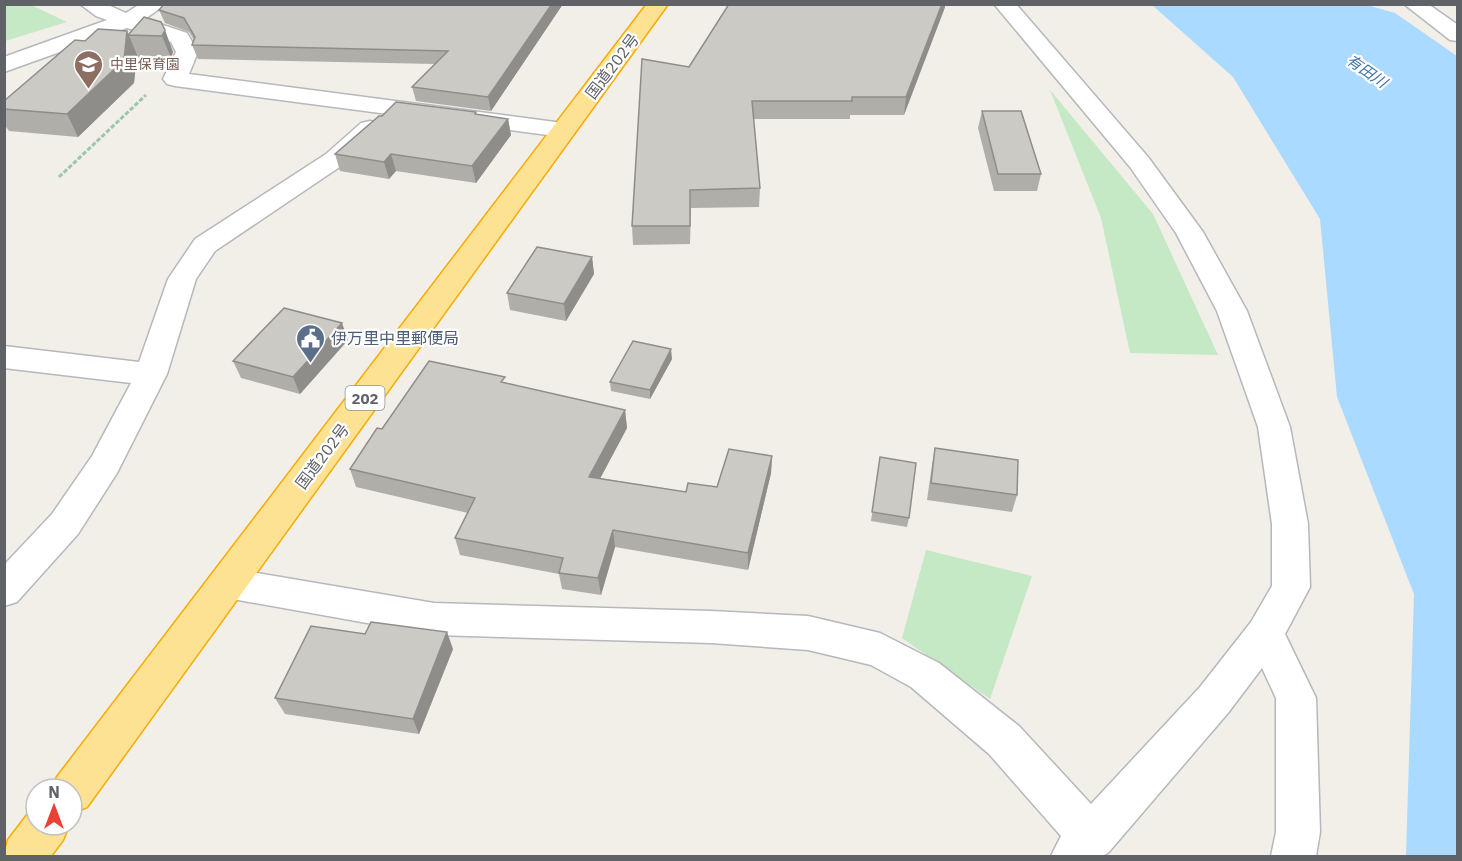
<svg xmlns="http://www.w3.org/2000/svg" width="1462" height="861" font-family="'IBM Plex Sans','Noto Sans JP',sans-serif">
<rect width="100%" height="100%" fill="#f1efe8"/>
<path fill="#c5e8c5" d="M5,4L31,5L67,22L5,41Z
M1050,90L1153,214L1218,355L1130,353L1101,218Z
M926,550L1032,576L990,699L902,638Z"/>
<path fill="#aadaff" d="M1152,5H1367L1395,13L1457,56V856H1406L1414,594L1337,397L1320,219L1233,77Z"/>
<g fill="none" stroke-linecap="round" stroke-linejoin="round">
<defs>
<path id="minor" d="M80,4H106L126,13L140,4H166L145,19L187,33L198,52L189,74L563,123L572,125L575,130L572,135L563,137L175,86L167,84L163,79L176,52L171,42L127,28L4,72V57L107,20L96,16Z
M994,4H1016L1148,157L1203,232L1247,311L1290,427L1308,524L1310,587L1285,634L1316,698L1320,832L1316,856H1271L1276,832V698L1262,668L1228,713L1108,853L1102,856H1051L1061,836L989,754L911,687L871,665L808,650L711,643L434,635L227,598L214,594L208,583L214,572L227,568L434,603L711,611L808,616L880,633L939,663L1019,726L1091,804L1200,687L1251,622L1272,586V524L1258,427L1217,311L1176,233L1130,167Z
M1404,4H1428L1458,25V41L1450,40Z
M370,121L379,123L382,128L344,164L215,251L196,279L167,374L117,473L78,534L17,602L4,606V565L52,514L92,456L131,383L4,368V346L139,362L168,279L195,239L326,154L361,123Z"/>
<path id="highway" d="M647,4H668L87,807L72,813V789H52L57,777Z
M36,808V825H69L63,840L51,856H4L8,840L31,810Z"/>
</defs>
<use href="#minor" stroke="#b5b8bc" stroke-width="3"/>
<use href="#highway" stroke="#f9ab00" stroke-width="3"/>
<path stroke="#9cc7a9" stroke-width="3" stroke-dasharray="4.5 2" stroke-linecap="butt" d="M59,177L146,95"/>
<use href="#minor" fill="#fff" fill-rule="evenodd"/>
<use href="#highway" fill="#fde293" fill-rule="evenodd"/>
</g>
<path fill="#afaea9" d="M563,4L491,111L416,101L412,87L435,64L198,59L192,45L194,40L189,32L165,23L159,10Z
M945,7L904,115H850V119H753L760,188L759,207L691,208L690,244L633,245L632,226L689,67Z
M161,22L173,52L171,58L138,57L137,55L134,83L78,137L9,131L4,124V101L85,41L129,35Z
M982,111L1041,174L1037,191H994L978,128Z
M476,114L508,119L511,135L476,183L396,171L389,179L340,171L335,154L382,116Z
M592,257L594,274L566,321L510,310L507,293Z
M348,340L300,394L241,378L233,361Z
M672,359L650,399L611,391L610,382Z
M506,383L625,410L627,428L600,478L686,492L717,487L772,456L771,473L748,570L615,547L601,595L562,589L559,574L460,555L455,538L468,513L356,487L350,469L382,429Z
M935,448L1017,495L1012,512L927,500L932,465Z
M880,457L909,518L907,527L871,521Z
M453,649L419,734L285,714L275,698Z"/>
<path fill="#8f8d8a" d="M552,4H563L491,111L488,97Z
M941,4H945V7L904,115L906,97Z
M165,30L173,52L171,58L162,36Z
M127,31L137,55L134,83L78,137L67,114Z
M508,119L511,135L476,183L472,166Z
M391,154L396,171L389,179L384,162Z
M592,257L594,274L566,321L564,304Z
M342,323L348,340L300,394L293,377Z
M671,349L672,359L650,399V390Z
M625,410L627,428L592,494L589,477Z
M772,456L771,473L748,570V553Z
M613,530L615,547L601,595L598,578Z
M447,632L453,649L419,734L413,719Z"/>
<path fill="#cccac5" stroke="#8f8d8a" stroke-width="1.5" d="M164,4H552L488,97L412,87L448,51L192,45L195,37L184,18L159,10Z
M729,4H942L906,97H852V101H752L760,188L690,190V226H632L642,59L689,67Z
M144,17L161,22L165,30L162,36L128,35Z
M98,29L127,31L124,60L67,114L4,109V101L75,40L85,41Z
M396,102L476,112L475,114L508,119L472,166L391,154L384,162L335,154L379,116H382Z
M982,111H1021L1041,174H998Z
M537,247L592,257L564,304L507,293Z
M284,308L342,323L293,377L233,361Z
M633,341L671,349L650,390L610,382Z
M429,361L505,377L501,382L625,410L589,477L686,492L688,483L717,487L729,449L772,456L748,553L613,530L598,578L559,573L563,558L455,538L475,498L350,469L377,428L382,429Z
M935,448L1018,460L1017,495L931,483Z
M880,457L916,463L909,518L872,512Z
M371,622L447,632L413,719L275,698L311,626L365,634Z"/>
<defs>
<symbol id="school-pin" viewBox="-11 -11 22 30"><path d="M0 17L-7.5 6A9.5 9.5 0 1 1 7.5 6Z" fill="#8d6e63" stroke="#fff"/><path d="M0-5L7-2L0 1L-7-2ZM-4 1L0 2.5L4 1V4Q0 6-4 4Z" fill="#fff"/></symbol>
<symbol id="civic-pin" viewBox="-11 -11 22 30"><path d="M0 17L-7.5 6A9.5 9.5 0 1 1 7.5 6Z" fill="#5c6f8a" stroke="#fff"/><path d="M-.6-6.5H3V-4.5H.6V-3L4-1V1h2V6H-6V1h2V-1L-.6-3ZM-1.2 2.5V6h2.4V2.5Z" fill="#fff"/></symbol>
</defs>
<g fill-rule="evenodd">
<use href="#school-pin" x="72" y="48" width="33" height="45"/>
<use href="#civic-pin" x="294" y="322" width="33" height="45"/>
</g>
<g text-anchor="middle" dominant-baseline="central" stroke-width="4.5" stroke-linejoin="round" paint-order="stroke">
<g font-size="14" fill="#785e54" stroke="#fff" text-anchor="start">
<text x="110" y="64">中里保育園</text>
</g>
<g font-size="15" font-style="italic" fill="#4174aa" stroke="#fff">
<text transform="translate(1367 71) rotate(35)">有田川</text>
</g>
<rect fill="#fff" stroke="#8f9295" stroke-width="1.5" x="345.5" y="386" width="39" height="24" rx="4.5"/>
<g font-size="15" font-weight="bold" fill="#5f6368">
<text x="365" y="398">202</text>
</g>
<g font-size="16" fill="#5f6368" stroke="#fff">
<text transform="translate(612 66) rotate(-53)">国道202号</text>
<text transform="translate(322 456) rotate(-53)">国道202号</text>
</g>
<g font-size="16" fill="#4e5e75" stroke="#fff" text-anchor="start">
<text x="331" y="338">伊万里中里郵便局</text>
</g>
</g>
<rect width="1462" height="861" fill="none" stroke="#5f6368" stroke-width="12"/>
<g transform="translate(54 807)"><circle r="28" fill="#ffffff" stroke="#bfc1c3" stroke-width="1.5"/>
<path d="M0-4.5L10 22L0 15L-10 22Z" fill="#ea4335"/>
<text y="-9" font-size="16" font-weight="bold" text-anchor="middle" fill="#5f6368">N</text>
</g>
</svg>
